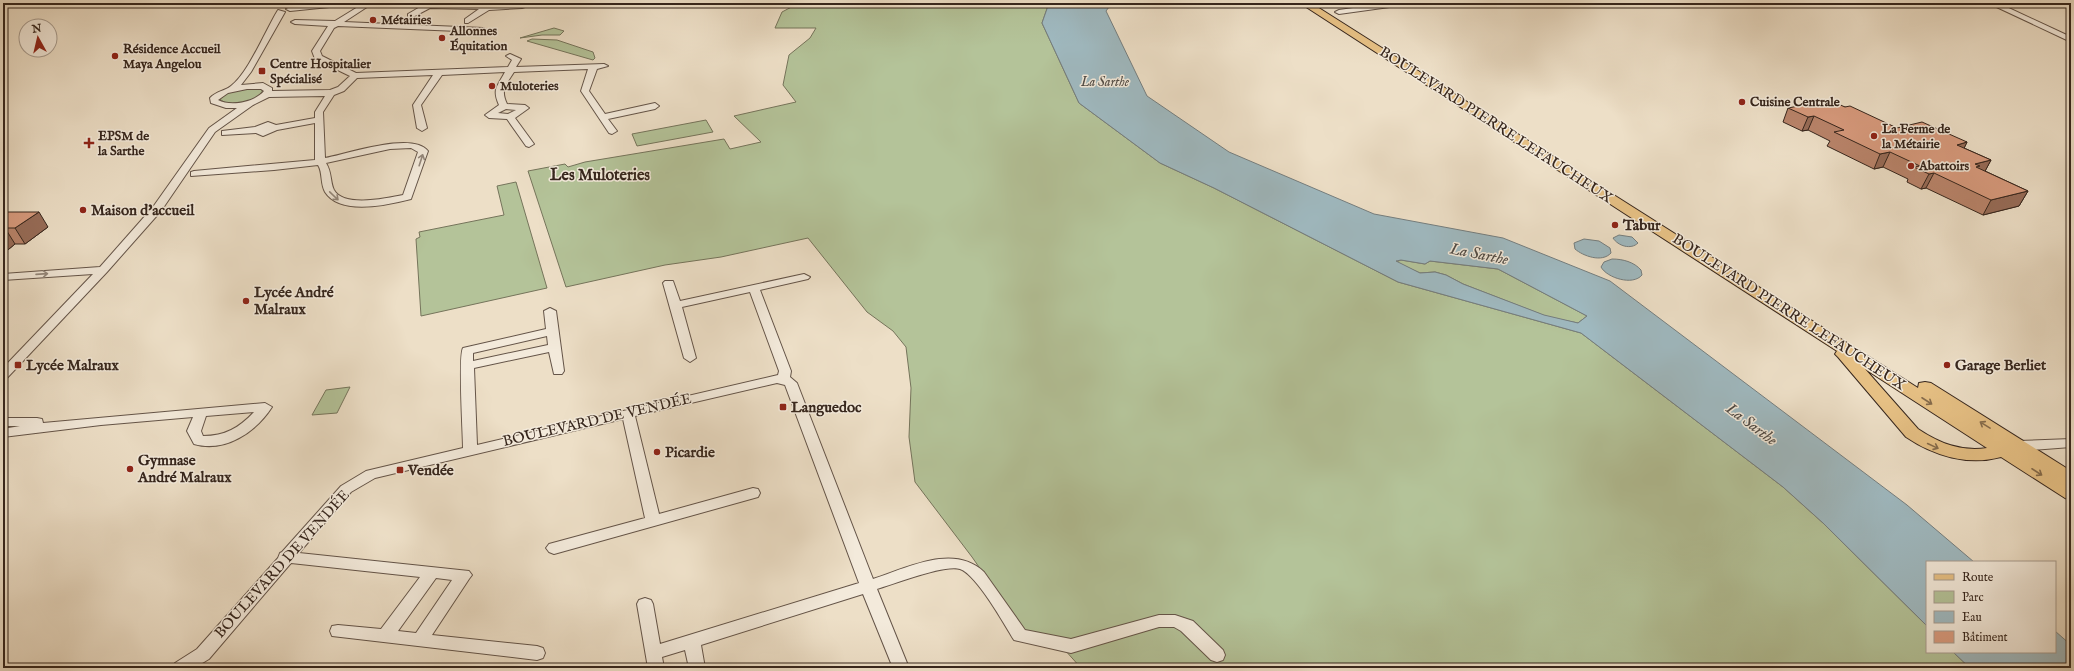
<svg xmlns="http://www.w3.org/2000/svg" width="2074" height="671" font-family="'IM FELL English',serif">
<rect width="100%" height="100%" fill="#eddfc7"/>
<filter id="stains"><feTurbulence type="fractalNoise" baseFrequency=".005" numOctaves="4"/><feColorMatrix values="0 0 0 0 .2 0 0 0 0 .09 0 0 0 0 .02 0 0 0 .5 -.17"/></filter>
<radialGradient id="worn" r=".72"><stop offset=".6" stop-color="#630" stop-opacity="0"/><stop offset="1" stop-color="#630" stop-opacity=".3"/></radialGradient>
<path fill="#b4c399" stroke="#75745b" d="M799,3H1049L1042,23L1079,103L1160,163L1214,188L1398,282L1581,333L1783,487L1823,523L1927,626V652H1953L1970,668H1081L1064,649L1032,643L972,557L915,482L909,437L911,388L906,347L893,331L867,312L808,238L721,257L665,265L566,287L528,171L565,164L568,167L585,162L724,139L730,149L761,142L734,116L796,102L783,85L789,55L810,38L816,28H775L782,12Z
M554,28L564,31L560,35H542L520,38Z
M532,39L557,40L593,52L595,58L593,60L527,41Z
M243,88L261,89L263,93C255,101 229,109 220,99L229,92Z
M706,120L713,132L637,146L632,134Z
M516,182L547,288L421,316L416,239L420,237L419,232L504,215L497,186Z
M1401,260L1425,264L1430,261L1498,269L1587,316L1578,323L1548,317L1463,284L1446,275L1435,272L1420,273L1396,262Z
M350,387L337,413L312,415L326,390Z"/>
<path fill="#9fb9c0" stroke="#757e7f" fill-rule="evenodd" d="M1049,3H1112L1106,11L1147,96L1229,152L1374,214L1503,238L1610,281L1907,505L1974,562H1927V626L1823,523L1783,487L1581,333L1398,282L1214,188L1160,163L1079,103L1042,23ZM1401,260L1425,264L1430,261L1498,269L1587,316L1578,323L1544,315L1463,284L1446,275L1435,272L1420,273L1396,261Z
M1619,235L1632,237L1638,243C1631,250 1618,246 1613,238Z
M1584,239L1599,241L1610,248L1611,253C1602,263 1583,256 1575,249L1574,243Z
M1612,259C1623,259 1634,262 1641,270L1642,275C1633,286 1607,278 1601,267L1604,262Z
M2055,631L2071,645V668H1970L1953,652H2055Z"/>
<g fill="none" stroke-linecap="round" stroke-linejoin="round">
<defs>
<path id="minor" d="M327,3H353L349,5L290,11L286,9L290,7Z
M358,3L489,4L503,6L537,3L522,8L489,10L468,23H465V19L479,9L430,8L411,18H408V14L420,7L370,5L344,22L483,28L487,30L483,32L338,26L334,28L320,51L322,56L356,73L508,67L512,60L506,56L510,54L521,59L516,67L604,64L608,66L597,69L589,91L605,114L655,103L659,106L655,109L608,119L617,131L612,134L609,133L581,91L588,69L514,72C506,85 500,89 507,104L525,105L529,108L515,118L534,144L529,147L526,146L507,119L489,118L485,115L499,105C492,89 497,87 505,72L442,75L421,105L427,128L422,131L417,128L413,105L433,75L357,78L344,91L334,95L323,112L325,158C348,154 412,131 428,151L411,199C388,205 340,216 325,192C320,183 323,173 318,165L274,170L191,176V172L194,171L315,160V123L277,130L263,136L256,133L222,135V131L255,127L268,122L276,125L315,118V112L325,96L269,97L253,105L215,132L161,211L107,272L7,378L3,379V368L93,274L3,280V274L100,267L153,207L209,128L237,108H226L211,103L210,98C216,91 225,91 231,86C249,72 265,31 278,10L285,12L251,72L241,85L263,83L272,88V91L330,90L338,87L350,76L315,59L312,51L328,26L295,24L291,22L295,20L335,21L361,5ZM247,89H261L264,91C255,102 231,107 218,100L228,93ZM506,109L516,110L508,114L498,113ZM411,148L418,152L403,195C387,198 344,208 334,190C330,182 332,172 326,163L390,149Z
M1388,3H1408L1404,5L1339,14L1335,12L1339,10Z
M1988,3H1998L2071,37V42Z
M804,274L810,277L808,279L760,290L791,371L790,377L797,383L873,579C907,568 954,543 984,572L1025,630L1071,639L1159,615H1175L1193,621L1223,650L1225,655L1223,660L1217,662L1211,660L1181,631L1174,627H1159L1071,653L1014,640C1004,624 977,575 960,569C945,564 894,584 877,589L909,668H893L863,594L701,645L705,668H689L685,650L662,657L664,668H648L637,604L639,600L645,598L651,600L653,604L660,644L859,583L785,385L777,383L635,416L659,514L753,488L758,489L760,493L758,497L554,554L549,552L546,548L549,544L645,518L623,419L375,478L351,492L299,553L469,571L472,575L469,579L432,635L537,646L543,648L545,653L543,658L537,660L332,636L330,631L332,626L338,625L381,629L420,577L291,563L209,659L194,668H173L175,663L197,649L278,558L280,553L282,552L341,486L366,471L463,448C463,433 458,355 463,348L546,329L544,311L550,308L556,311L564,371L562,374H554L549,352L474,368L477,445L778,375L779,371L750,292L682,307L696,358L690,362L684,358L663,283L665,281H673L680,301ZM547,336L548,345L473,361V353ZM436,578L452,580L416,633L398,631Z
M265,403L272,407C256,432 225,453 194,444L187,431L193,417L101,425L3,437V429L20,426H3V418H37L42,419L43,423ZM254,412C239,428 225,436 203,436L201,431L206,416Z
M2071,439V447L2018,451L2013,449L2011,446L2013,443L2018,441Z"/>
<path id="major" d="M1300,3H1311L1918,388L1919,383L1925,382L1931,383L2071,471V485H2069L2071,486V500L2065,498L2001,457C1968,466 1934,456 1906,437L1838,357L1835,354L1837,351ZM1865,369L1987,448C1961,452 1939,443 1918,429Z"/>
</defs>
<use href="#minor" stroke="#645448" stroke-width="2"/>
<use href="#major" stroke="#36261d" stroke-width="2"/>
<use href="#minor" fill="#f3eadb" fill-rule="evenodd"/>
<use href="#major" fill="#e6c084" fill-rule="evenodd"/>
</g>
<path fill="#ba856c" stroke="#36261d" d="M1819,105L1845,107L1897,128L1967,142L1964,148L1991,160L1985,171L2028,191L2019,206L1983,215L1926,188L1921,189L1907,182L1908,179L1883,167L1874,169L1827,146L1830,141L1808,130L1802,131L1783,122L1788,108Z
M3,212L48,227L25,244H15L3,254Z"/>
<path fill="#976c58" stroke="#36261d" d="M1814,116L1808,130L1802,131L1808,117Z
M1967,142L1960,157L1957,145Z
M1890,152L1883,167L1874,169L1880,154Z
M1991,160L1983,175L1968,182L1975,164Z
M1934,173L1926,188L1921,189L1929,174Z
M2028,191L2019,206L1983,215L1991,200Z
M39,212L48,227L25,244L15,228Z
M5,228L15,244L3,254V230Z"/>
<path fill="#d89b7e" stroke="#36261d" d="M1814,103L1819,105L1836,103L1845,107L1850,106L1897,128L1922,122L1967,142L1957,145L1991,160L1975,164L1980,166L1976,167L2028,191L1991,200L1934,173L1929,174L1914,167L1920,166L1890,152L1880,154L1834,132L1844,130L1814,116L1808,117L1788,108Z
M3,212H39L15,228H5L3,230Z"/>
<defs><path id="oneway-shaft" d="M-6 0H5M1.5-3L5.5 0L1.5 3" fill="none" stroke-width="1.6" stroke-linecap="round" stroke-linejoin="round"/></defs>
<g stroke="#94887c">
<use href="#oneway-shaft" transform="translate(421 160) rotate(-72)"/>
<use href="#oneway-shaft" transform="translate(334 196) rotate(44)"/>
<use href="#oneway-shaft" transform="translate(42 274) rotate(-4)"/>
</g>
<g stroke="#856b4b">
<use href="#oneway-shaft" transform="translate(1927 401) rotate(33)"/>
<use href="#oneway-shaft" transform="translate(1985 425) rotate(-148)"/>
<use href="#oneway-shaft" transform="translate(1933 446) rotate(25)"/>
<use href="#oneway-shaft" transform="translate(2037 472) rotate(33)"/>
</g>
<g fill="#8f2418" stroke="#f3eadb" stroke-width="1.5">
<circle cx="373" cy="20" r="4"/>
<circle cx="442" cy="38" r="4"/>
<circle cx="115" cy="56" r="4"/>
<rect x="258" y="67" width="8" height="8" rx="2"/>
<circle cx="492" cy="86" r="4"/>
<circle cx="1742" cy="102" r="4"/>
<circle cx="1874" cy="136" r="4"/>
<path d="M87 137h4v4h4v4h-4v4h-4v-4h-4v-4h4z"/>
<circle cx="1911" cy="166" r="4"/>
<circle cx="83" cy="210" r="4"/>
<circle cx="1615" cy="225" r="4"/>
<circle cx="246" cy="301" r="4"/>
<rect x="14" y="361" width="8" height="8" rx="2"/>
<circle cx="1947" cy="365" r="4"/>
<rect x="779" y="403" width="8" height="8" rx="2"/>
<circle cx="657" cy="452" r="4"/>
<circle cx="130" cy="469" r="4"/>
<rect x="396" y="466" width="8" height="8" rx="2"/>
</g>
<g text-anchor="middle" dominant-baseline="central" stroke-width="3" stroke-linejoin="round" paint-order="stroke">
<g font-size="13" font-weight="bold" fill="#36261d" stroke="#f3eadb" text-anchor="start">
<text x="381" y="20">Métairies</text>
<text x="450" y="31">Allonnes<tspan x="450" dy="15">Équitation</tspan></text>
<text x="123" y="49">Résidence Accueil<tspan x="123" dy="15">Maya Angelou</tspan></text>
<text x="270" y="64">Centre Hospitalier<tspan x="270" dy="15">Spécialisé</tspan></text>
<text x="500" y="86">Muloteries</text>
<text x="1750" y="102">Cuisine Centrale</text>
<text x="1882" y="129">La Ferme de<tspan x="1882" dy="15">la Métairie</tspan></text>
<text x="98" y="136">EPSM de<tspan x="98" dy="15">la Sarthe</tspan></text>
<text x="1919" y="166">Abattoirs</text>
</g>
<g font-size="13" font-style="italic" fill="#504b46" stroke="#f3eadb">
<text x="1105" y="82">La Sarthe</text>
</g>
<g font-size="15" fill="#36261d" stroke="#f3eadb">
<text transform="translate(1496 125) rotate(33)">BOULEVARD PIERRE LEFAUCHEUX</text>
<text transform="translate(1789 312) rotate(33)">BOULEVARD PIERRE LEFAUCHEUX</text>
<text transform="translate(597 420) rotate(-13)">BOULEVARD DE VENDÉE</text>
<text transform="translate(282 564) rotate(-48)">BOULEVARD DE VENDÉE</text>
</g>
<g font-size="15" font-weight="bold" fill="#36261d" stroke="#f3eadb" text-anchor="start">
<text x="91" y="210">Maison d'accueil</text>
<text x="1623" y="225">Tabur</text>
<text x="254" y="292">Lycée André<tspan x="254" dy="17">Malraux</tspan></text>
<text x="26" y="365">Lycée Malraux</text>
<text x="1955" y="365">Garage Berliet</text>
<text x="791" y="407">Languedoc</text>
<text x="665" y="452">Picardie</text>
<text x="138" y="460">Gymnase<tspan x="138" dy="17">André Malraux</tspan></text>
<text x="408" y="470">Vendée</text>
</g>
<g font-size="16" font-weight="bold" fill="#36261d" stroke="#f3eadb">
<text x="600" y="176">Les Muloteries</text>
</g>
<g font-size="16" font-style="italic" fill="#504b46" stroke="#f3eadb">
<text transform="translate(1479 255) rotate(11)">La Sarthe</text>
<text transform="translate(1751 425) rotate(37)">La Sarthe</text>
</g>
</g>
<rect width="2074" height="671" fill="none" stroke="#eddfc7" stroke-width="16"/>
<rect x="4" y="4" width="2066" height="663" fill="none" stroke="#36261d" stroke-width="2"/>
<rect x="8" y="8" width="2058" height="655" fill="none" stroke="#36261d"/>
<rect x="1926" y="561" width="130" height="92" fill="#f3eadb" stroke="#a79c8f"/>
<rect x="1934" y="574" width="20" height="6" fill="#e6c084" stroke="#a79c8f"/>
<text x="1962" y="581" font-size="12" fill="#36261d">Route</text>
<rect x="1934" y="591" width="20" height="12" fill="#b4c399" stroke="#a79c8f"/>
<text x="1962" y="601" font-size="12" fill="#36261d">Parc</text>
<rect x="1934" y="611" width="20" height="12" fill="#9fb9c0" stroke="#a79c8f"/>
<text x="1962" y="621" font-size="12" fill="#36261d">Eau</text>
<rect x="1934" y="631" width="20" height="12" fill="#d89b7e" stroke="#a79c8f"/>
<text x="1962" y="641" font-size="12" fill="#36261d">Bâtiment</text>
<g transform="translate(38 38) rotate(352)"><circle r="19" fill="#f3eadb" stroke="#a79c8f"/>
<path d="M0-3L7 15L0 10L-7 15Z" fill="#8f2418"/>
<text y="-6" font-size="11" font-weight="bold" text-anchor="middle" fill="#36261d">N</text>
</g>
<rect width="100%" height="100%" filter="url(#stains)"/>
<rect width="100%" height="100%" fill="url(#worn)"/>
</svg>
